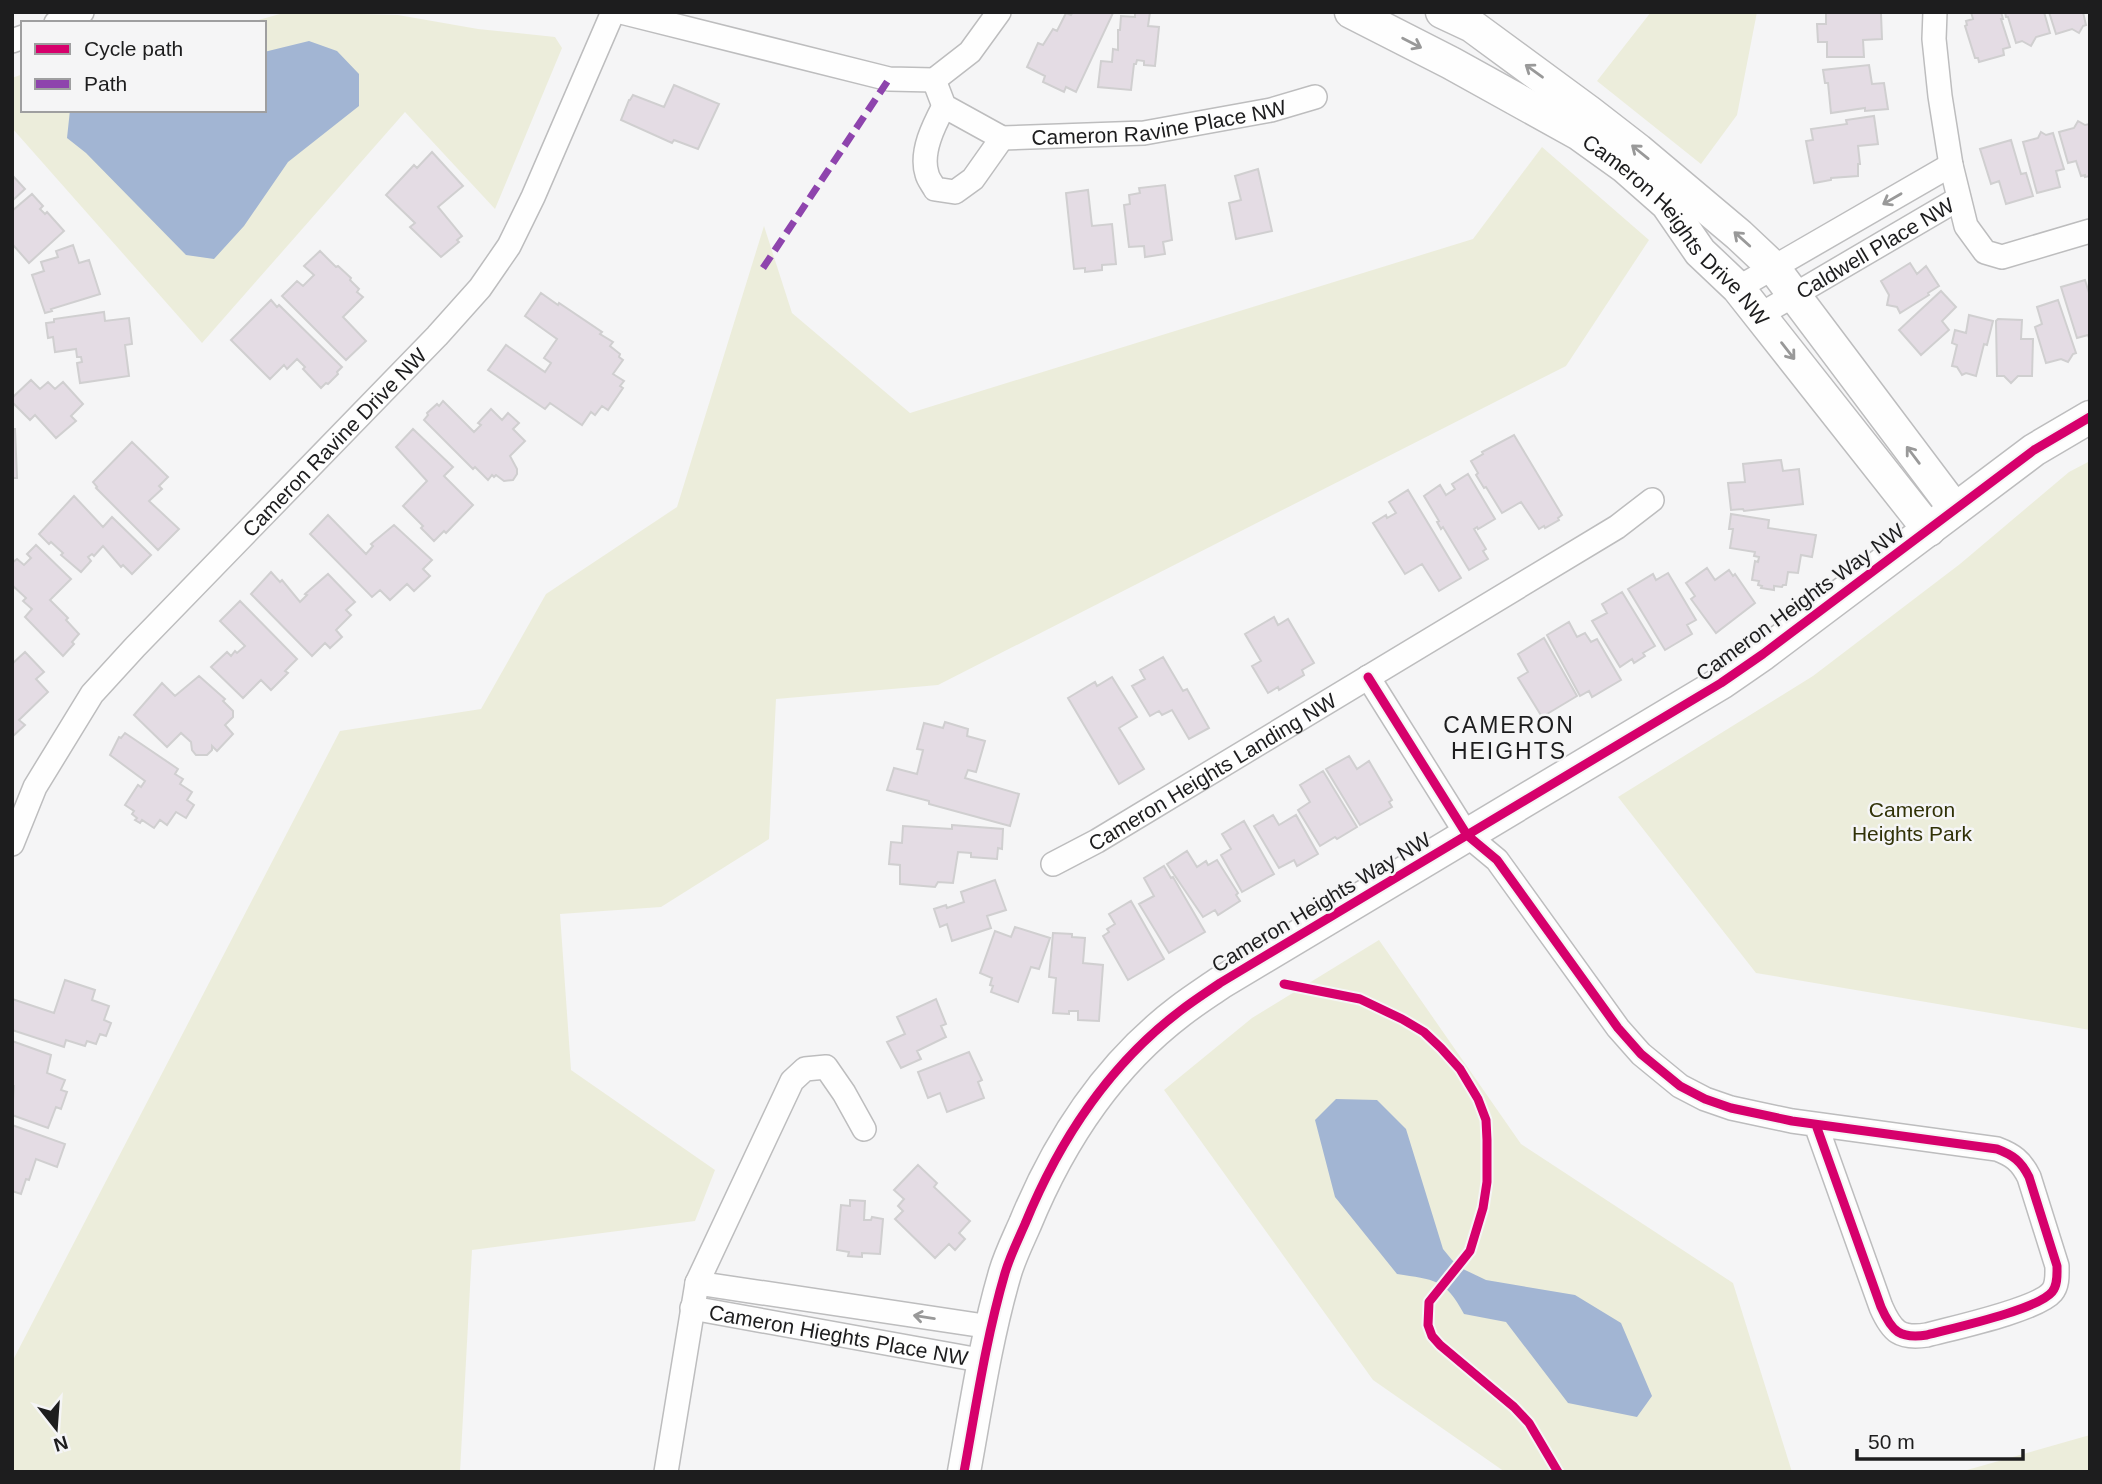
<svg xmlns="http://www.w3.org/2000/svg" width="2102" height="1484" font-family="Arial,sans-serif">
<rect width="100%" height="100%" fill="#f5f5f6"/>
<path fill="#eceddb" d="M287,12L398,15L478,29L555,37L562,48L495,209L405,112L202,343L12,128V78L23,74V110H264V23H248Z
M1651,12H1757L1737,115L1701,164L1597,81Z
M1542,147L1649,240L1566,366L938,685L776,699L769,839L661,907L560,914L571,1070L715,1170L695,1221L472,1250L460,1472H12V1362L340,731L481,709L546,594L677,507L764,226L792,313L910,413L1473,239Z
M2090,461V1030L1756,973L1618,797L1813,676L1960,564L2069,472Z
M1379,940L1521,1144L1733,1283L1792,1472H1505L1373,1380L1164,1090L1252,1018Z
M2090,1435V1472H1960Z"/>
<path fill="#a2b5d3" d="M309,41L337,51L359,74V106L288,162L244,226L214,259L186,255L86,153L67,138L70,110H264V52Z
M1336,1099L1377,1100L1406,1129L1443,1249L1452,1260L1463,1269L1486,1280L1575,1295L1621,1323L1652,1396L1637,1417L1568,1403L1506,1322L1464,1314C1445,1278 1434,1280 1397,1274L1335,1197L1315,1120Z"/>
<path fill="#e4dce4" stroke="#d0cfd0" stroke-width="2" d="M1073,12L1113,13L1076,92L1066,87L1064,92L1043,82L1045,76L1027,67L1038,43L1043,45L1053,29L1057,31L1066,13L1071,15Z
M1135,12H1150L1148,26L1159,27L1155,66L1144,65V61L1137,60L1136,64H1134L1131,90L1098,87L1101,61L1112,62L1113,49L1118,50V30H1120L1121,16L1135,17Z
M1826,12H1879L1881,14L1882,39L1863,40L1864,57H1827V42H1818L1817,24H1826Z
M1971,12H2001L2003,19H2001L2010,47L2003,49L2004,55L1979,62L1978,58H1975L1965,26L1967,25L1966,21L1973,19Z
M2005,12H2044L2050,33L2036,37L2031,46L2022,41L2016,43L2008,17H2006Z
M2049,12H2083L2086,25L2083,26L2079,33L2072,29L2056,34Z
M1869,65L1872,84L1884,83L1888,109L1865,111V108L1831,113L1828,83H1825L1823,70Z
M674,85L719,104L698,149L674,140L672,143L621,120L629,100H630L633,95L664,107Z
M1874,116L1878,144L1858,146L1860,164H1858V176L1831,178V180L1814,183L1806,141L1813,140L1811,129L1847,124L1846,120Z
M2078,121L2085,125L2090,124V176L2085,177V175L2081,176L2076,161L2068,163L2059,132L2074,128Z
M2041,132L2046,135L2053,133L2064,169L2056,171L2060,187L2037,193L2023,142L2038,138Z
M2011,140L2021,174L2026,173L2033,196L2006,204L1999,181L1991,184L1980,149Z
M432,152L463,186L438,207L462,236L457,240L459,242L441,257L410,227L415,223L386,195L414,165L417,168Z
M1258,169L1272,231L1236,239L1229,203L1241,200L1235,176Z
M12,175L25,189L12,201Z
M1165,185L1172,240L1163,242L1165,254L1145,257L1144,246L1129,247L1124,205L1130,204L1129,195L1140,193L1139,188Z
M1088,190L1092,226L1112,224L1116,264L1102,265V270L1085,272V268L1074,269L1066,193Z
M32,194L43,206L40,209L45,214L47,212L64,231L29,263L14,246L12,247V211Z
M73,245L79,263L89,260L100,294L51,309L52,311L45,313L32,275L44,271L41,262L58,257L56,251Z
M320,251L336,267L338,266L351,278L350,280L359,289L357,292L363,297L343,317L366,341L346,360L282,296L297,281L303,286L314,275L304,266Z
M1910,263L1917,274L1926,266L1939,286L1928,293L1929,295L1900,313L1897,307L1887,305L1889,295L1881,281Z
M2085,280L2090,296V341L2088,335L2077,338L2061,287Z
M1941,291L1956,307L1942,321L1949,330L1921,355L1899,330Z
M541,293L558,305L559,303L602,332L600,334L613,342L610,346L620,354L619,357L623,360L613,374L624,381L620,386L623,388L608,410L602,406L595,415L591,412L582,425L550,403L545,409L488,370L506,345L545,372L551,363L544,358L557,339L525,316Z
M271,300L277,307L279,305L342,367L337,372L338,374L328,384L326,383L321,388L303,369L305,367L297,359L287,369L284,365L270,379L231,340Z
M2058,300L2076,353L2073,354L2068,362L2061,359L2046,363L2035,327L2042,324L2037,307Z
M104,312L105,321L129,318L132,344L125,345L129,376L80,383L77,363L82,362L81,357H77L76,349L55,352L53,337L48,338L46,323L54,322V319Z
M1969,315L1993,321L1987,345L1984,344L1976,376L1966,373L1962,375L1957,367L1952,366L1957,345L1952,343L1955,330L1966,333Z
M1998,319L2022,320L2021,339H2033L2032,376H2018L2011,383L2004,376H1997L1996,321Z
M31,380L40,389L48,382L55,389L63,382L83,404L71,416L76,421L56,438L35,415L30,420L12,402V398Z
M443,401L474,432L481,425L478,423L491,409L502,420L508,413L519,423L513,429L525,441L510,456L517,469V474L513,480L504,481L496,475L494,477L492,475L488,480L475,467L473,469L424,420L428,415L427,413L437,404L439,406Z
M12,429H15L17,478H12Z
M413,429L453,467L444,476L473,505L446,533L444,531L434,541L421,528L423,526L403,506L427,481L396,447Z
M1514,435L1562,515L1558,518L1559,520L1545,528L1544,526L1539,529L1521,502L1502,513L1486,487L1484,488L1476,475L1478,473L1471,461L1483,454L1482,452Z
M132,442L168,477L159,486L162,489L149,501L179,529L158,550L96,488L97,487L93,482Z
M1781,460L1783,471L1799,469L1803,504L1744,511L1743,509L1731,510L1728,483L1745,482L1743,464Z
M1468,474L1495,519L1478,529L1477,527L1474,529L1486,549L1483,551L1488,559L1469,570L1443,527L1441,529L1437,522L1439,521L1424,496L1440,485L1446,495L1455,489L1452,484Z
M1408,490L1461,578L1439,591L1422,564L1405,574L1373,523L1386,515L1387,518L1396,513L1389,502Z
M74,496L103,527L112,517L151,555L132,574L123,565L121,567L103,546L94,556L92,554L88,557L91,561L81,572L61,555L63,553L51,542L49,544L39,534Z
M1731,514L1769,520L1768,528L1816,535L1812,557L1801,555L1798,573L1788,572L1786,585H1783L1782,587L1774,586V590L1761,588L1762,586L1758,585L1759,581L1752,580L1755,561L1758,562L1759,557L1754,556L1755,552L1730,548L1733,529H1729Z
M328,515L366,554L373,546L371,544L394,525L432,560L423,569L430,576L414,591L407,584L390,600L380,590L372,597L310,534Z
M36,545L71,579L50,600L68,618L66,620L79,634L72,642L74,644L63,656L25,617L32,609L23,601L26,598L12,585V563L17,559L24,565L31,558L27,554Z
M1707,568L1715,580L1729,570L1733,576L1735,574L1755,603L1716,633L1691,599L1695,596L1686,583Z
M271,572L280,582L282,580L300,602L307,595L305,594L328,574L355,602L346,610L351,615L336,630L342,637L330,648L325,643L312,656L251,594Z
M1668,573L1696,620L1687,625L1692,634L1665,650L1628,589L1653,574L1656,580Z
M1622,592L1655,646L1643,653L1645,656L1634,663L1632,659L1620,667L1592,621L1607,613L1602,604Z
M240,601L297,659L285,671L288,673L271,690L261,680L243,698L211,667L227,652L231,656L235,651L237,653L245,646L220,621Z
M1274,617L1278,625L1288,619L1314,663L1302,670L1304,675L1279,690L1278,687L1268,693L1252,666L1261,661L1245,634Z
M1569,622L1577,637L1585,633L1591,642L1597,639L1621,680L1592,697L1589,691L1580,696L1547,635Z
M1544,638L1577,696L1542,717L1518,678L1528,672L1518,654Z
M25,652L44,672L36,679L48,692L19,720L25,725L12,737V664Z
M1163,657L1183,691L1187,689L1209,728L1189,739L1172,710L1162,715L1159,711L1150,716L1132,686L1145,679L1140,670Z
M199,676L225,699L223,701L233,711V717L225,725L233,734L217,751L212,746V750L207,755H196L192,750L191,742L181,733L167,747L134,715L162,683L175,696Z
M1112,677L1137,717L1119,728L1144,769L1119,784L1068,698L1095,682L1097,686Z
M945,722L968,729L967,736L985,741L976,772L968,770L965,778L1019,794L1010,826L929,804V801L887,790L894,768L917,774L923,750L917,749L924,723L943,728Z
M125,733L178,769L175,774L183,779L180,784L192,792L187,800L194,805L186,818L176,812L167,825L160,820L154,828L142,820L140,823L135,820L137,818L132,814L134,811L125,805L138,785L141,787L145,781L110,755L119,737L121,738Z
M1349,756L1357,769L1369,761L1392,800L1389,802L1392,807L1360,825L1326,769Z
M1323,771L1357,827L1337,839L1335,837L1320,846L1298,810L1310,802L1300,785Z
M1273,815L1279,825L1296,815L1318,854L1297,866L1294,860L1279,868L1254,826Z
M1244,821L1274,874L1242,892L1221,855L1231,849L1222,834Z
M952,825L1003,829L1002,849L998,848L997,859L971,857V853L958,852L953,883L938,882L935,887L900,884V865L889,864L891,842L902,843L903,826L952,829Z
M1187,851L1197,867L1206,861L1208,865L1217,860L1238,893L1236,895L1240,901L1218,915L1215,910L1203,917L1167,864Z
M1164,866L1171,878L1173,877L1205,932L1169,953L1139,904L1154,896L1144,878Z
M995,880L1006,910L987,916L991,928L952,941L947,924L940,927L934,909L946,905L947,908L964,902L961,892Z
M1131,901L1164,959L1128,980L1103,936L1109,932L1107,929L1115,924L1109,914Z
M1015,927L1050,938L1039,969L1031,967L1018,1002L991,992L993,986L990,985L992,978L980,973L995,931L1011,937Z
M1053,933L1072,934V937L1085,938L1083,963L1103,965L1099,1021L1078,1020V1011H1069V1014L1053,1013L1056,978L1049,977Z
M65,980L95,990L92,1000L109,1006L104,1020L111,1023L106,1036L100,1034L96,1044L87,1041L85,1046L66,1040L64,1047L12,1030V999L54,1013Z
M936,999L946,1024L941,1026L946,1037L917,1051L921,1059L901,1068L887,1042L905,1034L897,1017Z
M12,1041L51,1055L47,1073L65,1080L61,1090L67,1092L61,1109L56,1107L48,1128L12,1115L14,1086H12Z
M969,1052L982,1080L978,1082L984,1098L947,1112L940,1093L928,1098L918,1072Z
M12,1125L65,1144L57,1167L36,1159L29,1180L26,1179L21,1194L12,1191Z
M918,1165L937,1183L934,1187L970,1221L959,1233L965,1239L955,1250L949,1244L935,1258L895,1219L903,1211L898,1206L904,1199L894,1190Z
M850,1200L865,1201L864,1220H871L872,1217L883,1219L880,1254L862,1253V1257L848,1256L849,1252L837,1250L841,1205L850,1206Z"/>
<g fill="none" stroke-linecap="round" stroke-linejoin="round">
<defs>
<g id="street">
<path d="M621,12L889,79L934,80L970,52L999,12"/>
<path d="M1935,12L1934,39L1940,96L1951,165L1966,226L1985,252L2002,257L2090,231"/>
<path d="M56,23L82,12"/>
<path d="M12,41L23,37"/>
<path id="s1" d="M934,80L944,106L1002,138L1144,133L1271,110L1315,97"/>
<path d="M944,106C934,125 920,152 927,174C928,179 933,185 935,189L955,192L973,179L1002,138"/>
<path d="M1738,288L1951,165"/>
<path id="s2" d="M1760,315L1958,199"/>
<path d="M1368,677L1467,835L1497,860L1618,1028L1641,1054L1680,1086L1705,1099L1731,1108L1792,1121L1997,1149C2013,1155 2021,1161 2029,1177L2057,1266C2057,1274 2058,1285 2052,1292C2037,1310 1953,1328 1927,1335C1900,1339 1892,1332 1881,1307L1816,1125"/>
<path id="s3" d="M12,844L35,787L92,694L135,647L437,336L480,288L509,246L533,197L613,12"/>
<path id="s4" d="M1053,864L1097,841L1617,527L1652,500"/>
<path d="M697,1283L991,1327"/>
<path id="s5" d="M692,1308L985,1361"/>
<path d="M666,1472L697,1283L792,1081L805,1069L826,1067L844,1093L864,1129"/>
</g>
<g id="secondary">
<path id="s6" d="M1351,12L1451,63L1579,134L1625,167L1667,204L1700,252L1738,288L1929,530"/>
<path d="M1442,12L1472,26L1589,112L1638,150L1739,235L1773,267L1955,509"/>
<path d="M964,1472C976,1406 986,1338 1005,1273C1010,1256 1018,1240 1025,1224C1059,1141 1109,1065 1180,1011C1193,1001 1207,992 1220,983L1721,683L1763,654L2034,450L2090,417"/>
</g>
</defs>
<use href="#street" stroke="#bdbdbe" stroke-width="26"/>
<use href="#secondary" stroke="#bdbdbe" stroke-width="35"/>
<use href="#street" stroke="#fefefe" stroke-width="23"/>
<use href="#secondary" stroke="#fefefe" stroke-width="32"/>
<path stroke="#8e44ad" stroke-width="7" stroke-dasharray="14 7" stroke-linecap="butt" d="M763,268L889,79"/>
<defs>
<path id="cycleway" d="M1368,677L1467,835L1497,860L1618,1028L1641,1054L1680,1086L1705,1099L1731,1108L1792,1121L1997,1149C2013,1155 2021,1161 2029,1177L2057,1266C2057,1274 2058,1285 2052,1292C2037,1310 1953,1328 1927,1335C1900,1339 1892,1332 1881,1307L1816,1125
M1284,984L1360,999L1402,1019L1424,1032L1441,1048L1460,1069L1478,1099L1486,1120L1487,1140V1182L1483,1208L1470,1251L1429,1302L1428,1325L1432,1336L1440,1345L1514,1407L1529,1423L1558,1472
M964,1472C976,1406 986,1338 1005,1273C1010,1256 1018,1240 1025,1224C1059,1141 1109,1065 1180,1011C1193,1001 1207,992 1220,983L1721,683L1763,654L2034,450L2090,417"/>
</defs>
<use href="#cycleway" stroke="#f5f5f6" stroke-width="13"/>
<use href="#cycleway" stroke="#d6006c" stroke-width="9"/>
</g>
<defs><path id="oneway-shaft" d="M-6 0H5M1.5-3L5.5 0L1.5 3" fill="none" stroke-width="1.6" stroke-linecap="round" stroke-linejoin="round" transform="scale(1.75)"/></defs>
<g stroke="#999">
<use href="#oneway-shaft" transform="translate(1412 43) rotate(27)"/>
<use href="#oneway-shaft" transform="translate(1534 71) rotate(-144)"/>
<use href="#oneway-shaft" transform="translate(1640 152) rotate(-141)"/>
<use href="#oneway-shaft" transform="translate(1892 199) rotate(150)"/>
<use href="#oneway-shaft" transform="translate(1742 239) rotate(-138)"/>
<use href="#oneway-shaft" transform="translate(1788 351) rotate(52)"/>
<use href="#oneway-shaft" transform="translate(1913 455) rotate(-127)"/>
<use href="#oneway-shaft" transform="translate(924 1317) rotate(-171)"/>
</g>
<g text-anchor="middle" dominant-baseline="central" stroke-width="5" stroke-linejoin="round" paint-order="stroke">
<g font-size="21" fill="#1d1d1e" stroke="#f5f5f6">
<text stroke="none"><textPath href="#s1" startOffset="252">Cameron Ravine Place NW</textPath></text>
<text stroke="none"><textPath href="#s6" startOffset="396">Cameron Heights Drive NW</textPath></text>
<text stroke="none"><textPath href="#s2" startOffset="133">Caldwell Place NW</textPath></text>
<text stroke="none"><textPath href="#s3" startOffset="520">Cameron Ravine Drive NW</textPath></text>
<text transform="translate(1800 602) rotate(-36)">Cameron Heights Way NW</text>
<text stroke="none"><textPath href="#s4" startOffset="184">Cameron Heights Landing NW</textPath></text>
<text transform="translate(1321 902) rotate(-31)">Cameron Heights Way NW</text>
<text stroke="none"><textPath href="#s5" startOffset="149">Cameron Hieghts Place NW</textPath></text>
</g>
<g font-size="21" fill="#313207" stroke="#f5f5f6">
<text x="1912" y="809">Cameron<tspan x="1912" dy="24">Heights Park</tspan></text>
</g>
<g font-size="23" letter-spacing="2" fill="#1d1d1e" stroke="#f5f5f6">
<text x="1509" y="725">CAMERON<tspan x="1509" dy="26">HEIGHTS</tspan></text>
</g>
</g>
<rect width="2102" height="1484" fill="none" stroke="#1d1d1e" stroke-width="28"/>
<rect x="21" y="21" width="245" height="91" fill="#f5f5f6" stroke="#9f9fa0" stroke-width="2"/>
<rect x="35" y="44" width="35" height="10" fill="#d6006c" stroke="#9f9fa0" stroke-width="2"/>
<text x="84" y="56" font-size="21" fill="#1d1d1e">Cycle path</text>
<rect x="35" y="79" width="35" height="10" fill="#8e44ad" stroke="#9f9fa0" stroke-width="2"/>
<text x="84" y="91" font-size="21" fill="#1d1d1e">Path</text>
<g transform="translate(56 1428) rotate(163)" stroke="#f5f5f6" stroke-width="5" paint-order="stroke">
<path d="M0-5L12 26L0 18L-12 26Z" fill="#1d1d1e"/>
<text y="-10" font-size="19" font-weight="bold" text-anchor="middle" fill="#1d1d1e">N</text>
</g>
<path d="M1857 1449v10h166v-10" fill="none" stroke="#1d1d1e" stroke-width="3.5"/>
<text x="1868" y="1449" font-size="21" fill="#1d1d1e" stroke="#f5f5f6" stroke-width="5" paint-order="stroke">50 m</text>
</svg>
